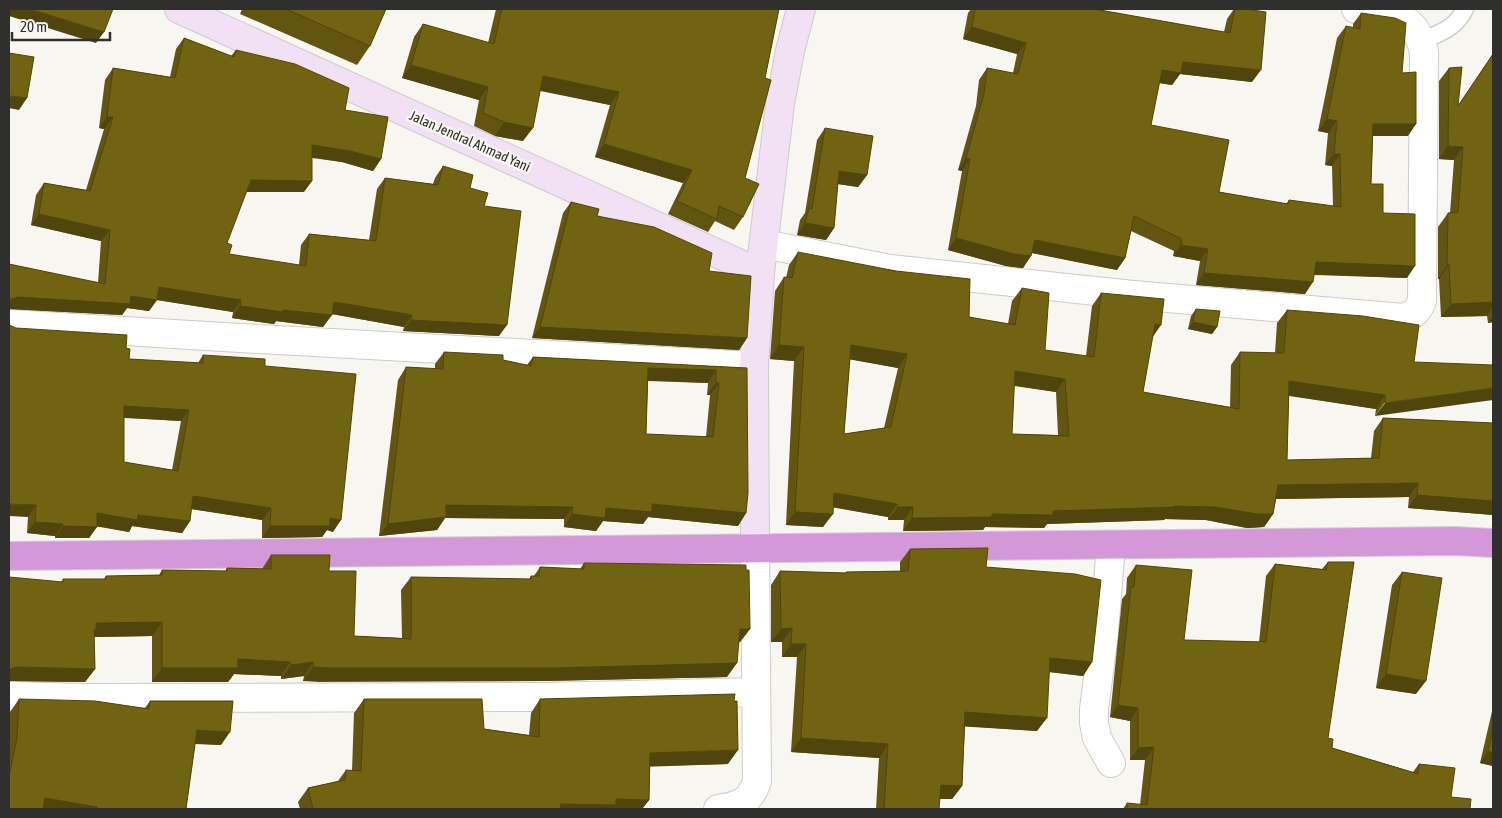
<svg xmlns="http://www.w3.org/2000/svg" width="1502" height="818" font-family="'Asap Condensed',sans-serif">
<rect width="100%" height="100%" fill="#f7f6f1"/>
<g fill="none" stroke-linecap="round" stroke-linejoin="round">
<defs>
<path id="lane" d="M1421,41C1440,33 1456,28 1465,9"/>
<path id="street" d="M764,244L890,269L1133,295L1403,318C1413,315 1418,311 1422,301L1424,52C1415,11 1391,16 1356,9
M9,324L240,338L754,366
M1111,545L1104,633L1094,709V723L1097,738L1111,763
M9,696L84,698L543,697L756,692
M718,809C738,806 750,803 757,781L755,548"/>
<path id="secondary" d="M179,9L760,273
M755,548L754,366L760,273L780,104L790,51L801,9"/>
<path id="highway" d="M9,556L1455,541L1493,543"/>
</defs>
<use href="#lane" stroke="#cdccc7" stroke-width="19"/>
<use href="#street" stroke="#cdccc7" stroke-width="30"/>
<use href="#secondary" stroke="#cdccc7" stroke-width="30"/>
<use href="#highway" stroke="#d1d1d1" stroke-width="30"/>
<use href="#lane" stroke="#fff" stroke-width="16"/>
<use href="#street" stroke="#fff" stroke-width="28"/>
<use href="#secondary" stroke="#f2e0f4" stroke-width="28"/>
<use href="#highway" stroke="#d498d9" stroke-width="28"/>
</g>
<path fill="#62550f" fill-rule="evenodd" d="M242,9H386L370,46L357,65L240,14Z
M496,9H779L745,178L743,217L734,230L715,221L708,232L668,214L683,183L595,157L610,105L540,91L523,141L495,136L474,126L479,100L402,78L414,37L423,24L488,43Z
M971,9H1094L1224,32L1227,19L1234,9H1245L1252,82L1180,74L1172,85L1159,83L1151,125L1219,192L1286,204L1289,200L1333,206L1332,166L1325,165L1328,133L1318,131L1337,38L1346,26L1353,28V24L1361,13L1402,73L1408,136H1373L1371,184L1383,213L1407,278L1314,275L1305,294L1196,285L1200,261L1173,256L1174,251L1131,231L1125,258L1117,270L1032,253L1023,268L1006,266L948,250L962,171L958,170L976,106L979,80L987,68L1013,73L1017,54L963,39L968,13Z
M184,38L231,56L236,50L345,110L381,159L373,171L342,162L312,158L304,192H246L227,243L229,254L299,265L301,245L309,234L369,240L377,189L385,178L433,184L435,178L443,166L470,188L484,206L499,336L403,331L404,327L332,314L323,327L276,321L274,324L232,318L233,312L157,300L149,311L127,308L122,315L9,309V264L98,283L101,241L31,225L36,195L44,183L86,190L104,129L99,128L105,80L113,68L170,77L176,49Z
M1493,54V322L1488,323L1487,316L1441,317L1439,279H1438V227L1448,213H1450L1454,160L1439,159V81L1449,68L1458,106Z
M825,128L867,175L858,187L838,184L834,228L826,240L797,235L800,220L805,213L817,140Z
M571,202L597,216L709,271L747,338L739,350L532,338L563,213Z
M798,252L969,317L1008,324L1012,301L1022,288L1045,350L1086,356L1092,306L1101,293L1152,338L1143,392L1230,407L1231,365L1240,352L1275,353L1277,323L1287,310L1414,362L1375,416L1376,409L1289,396L1287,460L1371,458L1374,431L1383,418L1493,423V515L1408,508L1409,497L1276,499L1273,514L1264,527L1247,528L1206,520L1165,519L1164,520L1047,524L1044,528L985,527L983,530L903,531L904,520H888V517L833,507L823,527L786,525L794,361L770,359L775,291L784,277L786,278L789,265ZM850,359L898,368L884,428L844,434ZM1014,386L1056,392L1058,435L1012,434Z
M1196,309L1217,327L1212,334L1188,329L1191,316Z
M16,328L126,348L129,359L198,363L203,355L265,366L333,532L327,530L322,537L262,538V520L191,509L190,521L182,533L132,526L129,532L97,526L89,538H55V536L27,533L28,517ZM124,418L181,421L172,470L124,462Z
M444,352L503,360L527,365L533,357L747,368L746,513L738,526L648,517L643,524L603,521L596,531L564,527V519L445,518L437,530L379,536L398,380L406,367L435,369V364ZM648,381L708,383L707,395H710L706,437L646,434Z
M910,549L986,567L1092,662L1083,676L1049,672L1037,731L965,726L962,786L952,799H940L939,809H876L879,758L791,752L797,657H782V642H771V585L780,571L845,573L846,572L900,571V562Z
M271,555L329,571L354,636L402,638L401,590L411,577L529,579L531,576H534L540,567L580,569L584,563L750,629L740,642H738L727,677L543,681L319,682L303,681L304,676L281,679V676L234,674L228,682H152V636L94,637L95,669L85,682L9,681L63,579H104L106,576L159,575L162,570L225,571L227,568L262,569Z
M1328,562V738L1332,748L1413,772L1419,764L1451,797L1470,809H1123L1127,803L1140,805L1145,760H1130V721L1110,717L1122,599L1126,594L1127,578L1136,565L1184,640L1259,642L1266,576L1275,564L1322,569Z
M1402,572L1416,694L1376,688L1392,585Z
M19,699L145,708L150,701L221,745L195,744L186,809H9V732L10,712Z
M364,699L484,729L529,735L531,713L540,699L728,764L650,766L649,800L642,809H300L298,802L308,788L338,781L346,770L352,771L354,713Z
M1493,707V766L1480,763Z"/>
<path fill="#50450d" d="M9,9H30L104,32L96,43L9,16Z
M972,27L1026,43L1017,54L963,39Z
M1183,62L1261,70L1252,82L1180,74L1172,85L1153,82L1162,70Z
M411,65L488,87L479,100L402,78Z
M543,76L619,92L610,105L534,89Z
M11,96L27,98L19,110L9,108Z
M107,117H113L104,129L99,128Z
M1327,119L1337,121L1328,133L1318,131Z
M504,122L533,128L523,141L495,136Z
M1373,124H1416L1408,136H1365Z
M604,144L692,170L683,183L595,157Z
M312,145L350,151L381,159L373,171L342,162L304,156Z
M1448,146L1463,147L1454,160L1439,159Z
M1334,154H1340L1332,166L1325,165Z
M966,158L970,159L962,171L958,170Z
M839,171L867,175L858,187L831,183Z
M251,180L312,181L304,192H243Z
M39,214L110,230L101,241L31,225Z
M805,223L834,228L826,240L797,235Z
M956,238L1031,256L1023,268L1006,266L948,250Z
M1035,240L1125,258L1117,270L1027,252Z
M1181,245L1208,249L1200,261L1173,256Z
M1316,262L1415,266L1407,278L1308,274Z
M1447,265H1449L1439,279H1438Z
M1204,273L1313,282L1305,294L1196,285Z
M159,287L241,300L233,312L157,300L149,311L127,308L122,315L9,309V300L18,297L131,296Z
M334,302L412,315L404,327L326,313Z
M1493,302V306L1487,316L1441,317L1451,304Z
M240,306L283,310L332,315L323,327L276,321L274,324L232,318Z
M1493,315V322L1488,323Z
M411,320L507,325L499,336L403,331Z
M1193,322L1217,327L1212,334L1188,329Z
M1155,324L1161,325L1152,338Z
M540,327L747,338L739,350L532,338Z
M779,345L804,347L794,361L770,359Z
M851,345L907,354L898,368L842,358Z
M648,368L716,370L708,383L639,380Z
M1015,371L1065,379L1056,392L1005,384Z
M1289,381L1385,395L1376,409L1280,394Z
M716,383H719L710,395H707Z
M1493,388V400L1375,416L1385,403Z
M124,406L189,410L181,421L116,417Z
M1418,483L1409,497L1269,499L1278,485Z
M834,493L897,504L888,517L825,506Z
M1417,495L1493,501V515L1408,508Z
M193,496L271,508L262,520L185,508Z
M9,504L36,505L28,517L9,516Z
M652,504L746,513L738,526L648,517L643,524L603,521L596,531L564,527L572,514L606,508Z
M446,505L573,507L564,519L445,518L437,530L379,536L388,524Z
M1174,506L1215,507L1273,514L1264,527L1247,528L1206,520L1165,519L1164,520L1047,524L1044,528L985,527L983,530L903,531L912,518Z
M898,507H913L904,520H888Z
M795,512L833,514L823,527L786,525Z
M97,513L138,515L190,521L182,533L132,526L129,532L89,525Z
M330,518L341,520L333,532L327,530L322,537L262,538L270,526Z
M35,522L63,524L55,536L27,533Z
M63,526L97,527L89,538H55Z
M162,622L152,636L92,637L96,623Z
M792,628L782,642H771L781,629Z
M740,629H750L740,642L730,643Z
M791,644H806L797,657H782Z
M1050,658L1092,662L1083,676L1041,671Z
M238,659L290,662L281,676L234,674L228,682H152L162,668Z
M313,662L304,676L281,679L291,665Z
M737,663L727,677L543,681H303L313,667Z
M19,667L95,669L85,682L9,681V671L12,668Z
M1386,674L1426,681L1416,694L1376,688Z
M1118,705L1138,708L1130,721L1110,717Z
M965,712L1047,718L1037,731L956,726Z
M197,730L230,732L221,745L188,743Z
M801,738L888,744L879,758L791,752Z
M1154,747L1145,760H1130L1138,748Z
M738,750L728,764L640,767L650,753Z
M1488,751L1493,753V766L1480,763Z
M941,785L962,786L952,799H932Z
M45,798L97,807L96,809H37Z
M616,799L649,800L642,809H557L560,804Z"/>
<path fill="#726312" stroke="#50450d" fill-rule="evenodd" d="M30,9H113L104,32Z
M286,9H386L370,46Z
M502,9H779L765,78L771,80L745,178L759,184L743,217L719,206L717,219L677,201L692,170L604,144L619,92L543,76L533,128L504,122L483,113L488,87L411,65L423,24L494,44Z
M975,9H1094L1230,33L1235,9H1245L1266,12L1261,70L1183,62L1181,73L1162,70L1151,125L1229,140L1219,192L1288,204L1289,200L1341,207L1340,154H1334L1337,121L1327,119L1346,26L1360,29L1361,13L1395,18L1406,23L1402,73L1416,72V124H1373L1371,184H1383V213L1415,214V266L1316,262L1313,282L1204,273L1208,249L1181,245L1182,239L1134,216L1125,258L1035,240L1031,256L1014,254L956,238L970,159L966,158L984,94L987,68L1018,74L1026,43L972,27Z
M184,38L234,57L236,50L295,64L349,88L345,110L388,117L381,159L350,151L312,145V181L251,180L227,243L232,245L229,254L306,266L309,234L376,241L385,178L438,185L443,166L473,175L470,188L488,193L484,206L521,211L507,325L411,320L412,315L334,302L332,315L283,310V312L240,306L241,300L159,287L157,300L131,296L130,304L18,297L9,300V264L105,284L110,230L39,214L44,183L90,191L113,117H107L113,68L175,78Z
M9,53L34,57L27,98L11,96L9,114Z
M1493,54V302L1451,304L1449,265H1447L1448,213L1458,212L1463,147L1448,146L1449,68L1462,67L1458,106Z
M825,128L873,136L867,175L839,171L834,228L805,223L809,208L812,209Z
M571,202L599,209L597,216L654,227L712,253L709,271L751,276L747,338L540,327Z
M798,252L896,271L970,279L969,317L1015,325L1022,288L1049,293L1045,350L1094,357L1101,293L1164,299L1161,325L1155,324L1143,392L1239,409L1240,352L1284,353L1287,310L1363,316L1419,325L1414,362L1493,365V388L1385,403V395L1289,381L1287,460L1379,458L1383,418L1493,423V501L1417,495L1418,483L1278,485L1273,514H1257L1215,507L1174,506V507L1053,511V515L992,514V517L912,518L913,507H898L897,504L834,493L833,514L795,512L804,347L779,345L784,277L792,278ZM851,345L907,354L891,427L844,434ZM1015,371L1065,379L1069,436L1012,434Z
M1196,309L1220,311L1217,327L1193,322Z
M9,325L16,328L127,335L126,348L130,349L129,359L203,363V355L265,359V366L356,374L341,520L330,518V526H270L271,508L193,496L190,521L138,515L137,520L97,513V527L63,526V524L35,522L36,505L9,504ZM124,406L189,410L178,471L124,462Z
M444,352L503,355V360L531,366L533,357L747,368L748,493L746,513L652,504V512L606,508L605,518L572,514L573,507L446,505V517L388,524L406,367L443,369ZM648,368L716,370V383H719L713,437L646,434Z
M988,548L986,567L1075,574L1101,580L1092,662L1050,658L1047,718L965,712L962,786L941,785L939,809H884L888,744L801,738L806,644H791L792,628L781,629L780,571L846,573V572L908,571L910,549Z
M271,555H330L329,571H356L354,636L411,639V577L531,579V576H539L540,567L584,569V563L746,565V570H749L750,629H740L737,663L553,668H329L313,667V662L291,665L290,662L238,659V668H162V622L96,623V630H94L95,669L19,667L12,668L9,671V577L63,582V579H106V576L162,575V570L227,571V568L271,569Z
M1328,562H1354L1328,738L1333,739L1332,748L1418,774L1419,764L1455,768L1451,797L1471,799L1470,809H1127V803L1147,805L1154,747L1138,748V708L1118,705L1131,587H1134L1136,565L1192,570L1184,640L1266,642L1275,564L1326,570Z
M1402,572L1442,578L1426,681L1386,674Z
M735,694L734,701H737L738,750L650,753L649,800L616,799V805L560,804L561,809H313L308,788L345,780L346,770L361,771L364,699H482L484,729L539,737L540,699Z
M19,699L95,701L149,709L150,701H233L230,732L197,730L186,809H97V807L45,798L43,809H9V776L17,738Z
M1493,730V753L1488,751Z"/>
<g text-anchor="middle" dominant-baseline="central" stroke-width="5" stroke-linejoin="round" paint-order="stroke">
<g font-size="14" fill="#2f2f2d" stroke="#f7f6f1">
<text transform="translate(470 141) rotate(24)">Jalan Jendral Ahmad Yani</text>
</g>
</g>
<rect width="1502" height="818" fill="none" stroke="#2f2f2d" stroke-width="20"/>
<path d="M12 32v8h98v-8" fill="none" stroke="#2f2f2d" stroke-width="2.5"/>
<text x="20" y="32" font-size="15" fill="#2f2f2d" stroke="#f7f6f1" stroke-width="4" paint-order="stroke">20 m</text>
</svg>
